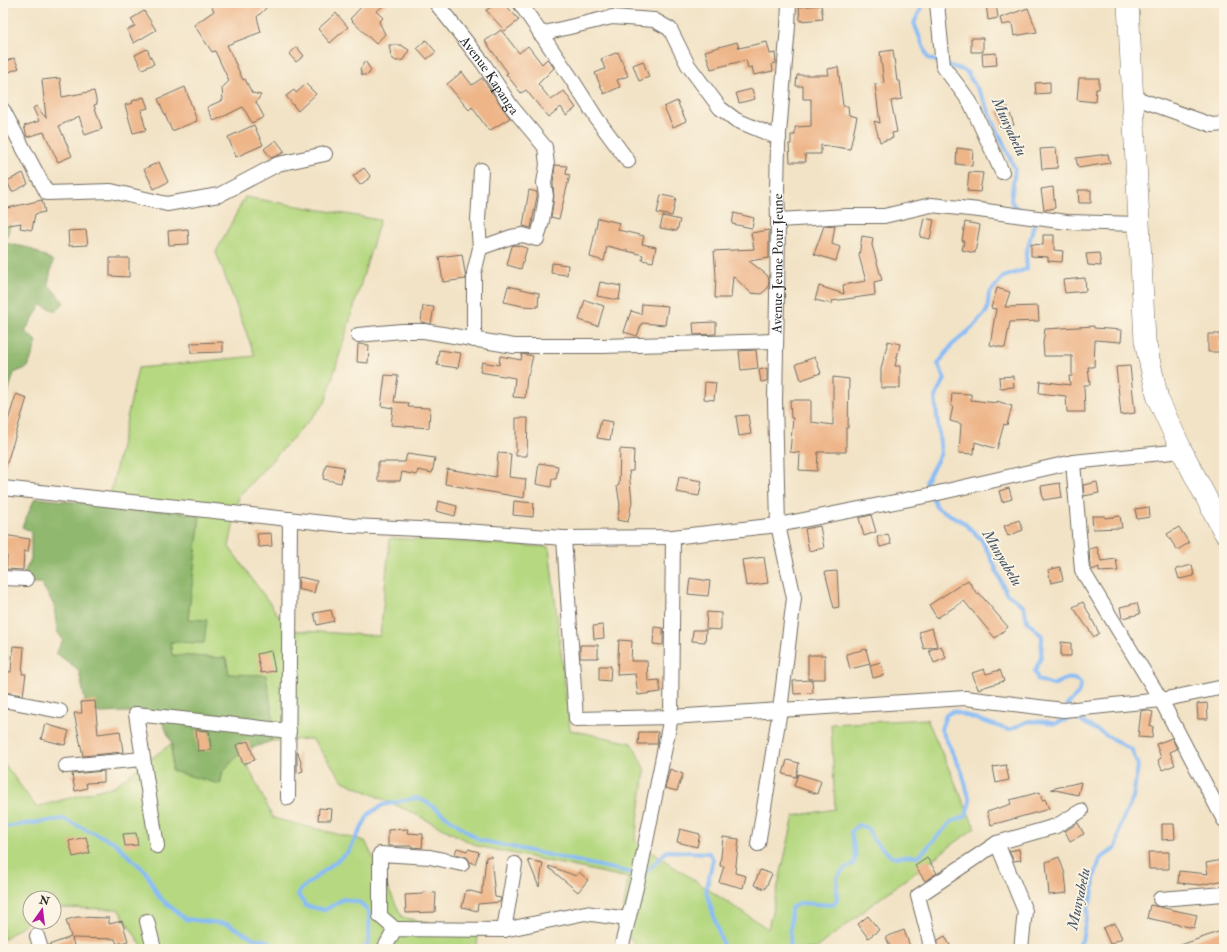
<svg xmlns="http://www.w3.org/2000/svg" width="1227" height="952" font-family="'IM FELL Double Pica',serif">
<rect width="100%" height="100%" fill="#fcf5e5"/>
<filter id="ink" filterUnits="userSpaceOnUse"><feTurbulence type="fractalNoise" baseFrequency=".025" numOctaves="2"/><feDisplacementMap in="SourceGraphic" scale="8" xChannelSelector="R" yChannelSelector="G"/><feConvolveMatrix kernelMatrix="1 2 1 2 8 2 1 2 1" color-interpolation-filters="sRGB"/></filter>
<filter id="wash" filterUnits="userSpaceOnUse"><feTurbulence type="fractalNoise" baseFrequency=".012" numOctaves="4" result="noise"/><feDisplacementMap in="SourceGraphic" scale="16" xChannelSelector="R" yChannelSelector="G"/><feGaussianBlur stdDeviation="0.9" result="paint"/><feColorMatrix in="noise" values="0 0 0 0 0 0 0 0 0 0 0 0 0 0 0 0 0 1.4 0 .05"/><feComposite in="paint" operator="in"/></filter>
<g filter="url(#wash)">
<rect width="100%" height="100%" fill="#f2e3c6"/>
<path fill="#b5d880" stroke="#708256" d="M245,197L380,220L325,403L239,496L229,547L289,630L380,636L390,538L549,547L570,730L632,743L645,771L635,841L768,929L794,816L835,809L831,724L927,719L975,828L875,902L816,949H639L621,928L628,878L477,846L411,812L343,781L312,739L271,741L273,717L229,674L226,658L172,655L170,642L204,643L188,619L200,515L108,505L138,368L255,356L216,252Z
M172,743V771L220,784L223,771L241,752L273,818L365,841L402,917L478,935L477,949H144L118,909L54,908V898H30V920L3,940V762L36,807L114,786Z"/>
<path fill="#90b86e" stroke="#5e724c" d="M3,216L12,219L5,243L29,248L53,261L48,284L64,303L56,311L41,305L25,331L37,342L28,367L14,373L3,409Z
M35,498L200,515L188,619L207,620L204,643L170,642L172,655L226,658L229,674L266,675L273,717L271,741L241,752L223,771L220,784L172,771V743L157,711L100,713L86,707L79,670L56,653L63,640L57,631L54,605L41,583H19L31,559V531L22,527Z"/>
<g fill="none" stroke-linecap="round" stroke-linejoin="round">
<path stroke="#88bcf6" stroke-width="4" d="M924,3L914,23L928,58L941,63
M947,65L966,71L983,98L1015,169L1011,200L1014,206L1020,210
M1035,221L1026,254L1027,269L1003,277L989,294L987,311L972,328L952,345L938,364L945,379L935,397L941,453L926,481L936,507L963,522L981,539L993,562L1006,593L1024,606L1027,621L1042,636L1041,657L1035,671L1038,680L1053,685C1065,679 1070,675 1081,683L1078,694L1067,705L1068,706
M1071,712L1074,717L1132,750L1138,766L1133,798L1120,826L1116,848L1100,859L1094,878L1093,892L1089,904L1082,940L1077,949
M3,827L63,819L114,842L146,872L159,897L185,919L228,924L253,938L268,941L277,949
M644,874L667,851L709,853L713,859L706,891L724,949
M363,949L369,942V913L361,903L343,899L325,910L306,906L298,895L300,890L349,851L369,814L383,805L417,798L428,803L479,840L637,874
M790,949L791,908L800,903L833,905L837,900V877L845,868L853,865L856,857L851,832L858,825L868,828L873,840L892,857L919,856L951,822L966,816L970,801L962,772L941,729L946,715L953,711L1009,730L1029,721L1047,722L1054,724L1074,717"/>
</g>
<g id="blocks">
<path fill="#eeb589" d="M209,3H271L257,17L261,32L227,45L243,80L245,79L252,93L261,95L256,102L264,117L252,123L243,107L214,121L207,107L223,100L222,88L229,81L215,51L212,52L194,25L214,11Z
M365,3H388L376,11L383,18L379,22L385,34L376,44L350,19Z
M499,3H504L519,20L505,31L486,10Z
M986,3H996L998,18L988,20Z
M821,5L823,19L800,21L799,7Z
M1028,8L1037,32L1014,36L1012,23L1002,25L1000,18Z
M144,11L156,30L134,43L127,30L135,26L131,19Z
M336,13L348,27L330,43L318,29Z
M501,30L519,53L528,46L542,64L547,59L549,61L554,68L538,84L551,100L564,91L576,108L566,115L561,107L548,117L526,90L521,93L506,74L508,73L485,41Z
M971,38H983V52H971Z
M426,40L436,52L427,59L417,48Z
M737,42L739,48L767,42L770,54L775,53L776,63L772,64L773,71L754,75L752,67L748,68L746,60L711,69L705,51Z
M389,45H401L409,50L403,60L396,61L393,59L391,56Z
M297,47L304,56L296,62L289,54Z
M147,49L154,64L142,69L135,55Z
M893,50L897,81H900L902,99L891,101L897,132L892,133L893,138L880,142L874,121L880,123L875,84L884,83L880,52Z
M618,52L628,76L617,80L620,87L604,94L595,73L605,69L601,59Z
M996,53L997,65L983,66L982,54Z
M14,58L19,68L9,72L4,62Z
M365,61L371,70L369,74L365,75H362L360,69Z
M643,61L649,77L639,81L633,65Z
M838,67L843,106H848L849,115L857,117L850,149L821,145V154H805L806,162H790L789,144H791V135H795V127L811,126V99H803V86H796L797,75H829L828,69Z
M462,72L472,85L482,78L510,118L489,131L472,107L469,110L447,84Z
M60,78L62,97L94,91L97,104L94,105L102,129L85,135L79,116L59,126L72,156L58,162L44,132L27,137L24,126L39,121L33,108L36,106L46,118L42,80Z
M1079,78H1099V89H1096L1095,102L1077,100Z
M1050,82V93L1036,94L1035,83Z
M306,84L316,94L298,111L286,96L294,90L296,93Z
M185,87L197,121L172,131L158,99Z
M752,89L755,99L739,103L736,93Z
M144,97L148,108L141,110L146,130L133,133L125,105L133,103L132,101Z
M677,101L686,121L673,127L664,107Z
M1008,107L1014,125L1002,128L996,111Z
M254,125L263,145L236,157L228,137Z
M276,140L285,152L271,158L264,149Z
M957,148L973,150L972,166L956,164Z
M1056,148L1058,168L1042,169L1040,149Z
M1108,154L1110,163L1078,168L1076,158Z
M159,162L168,182L154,189L144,169Z
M555,165L567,166L566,174L570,175L559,219L551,217L554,197L553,184Z
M364,168L371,177L360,185L353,176Z
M969,172L983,173L980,192L967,191Z
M23,173L28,184L12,192L7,181Z
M1053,187L1055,208L1044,210L1041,189Z
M529,190L537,192V196L531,228L523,226Z
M1078,190H1091V203H1079Z
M661,195L676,198L672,216L657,213Z
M42,200L45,212L35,214L32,230L20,228L21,223L3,226V209Z
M734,213L754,218L752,228L732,224Z
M663,216L680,220L677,231L660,228Z
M598,218L620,223L618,230L644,236L642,244L656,247L653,262L642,260L643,255L607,246L604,261L590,257Z
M924,218L934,220L930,239L920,237Z
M965,222L980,225L975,253L962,250L964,241H962Z
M835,225L832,244L840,247L836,261L814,254L824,226Z
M188,229L189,244L169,245L168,231Z
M86,230L88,245L69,246L68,231Z
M769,230V258L749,261L767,275L769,279L768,288L761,294L751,293L733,276L731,298H715L716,275L714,251L754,249L751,233Z
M1043,235H1054V250L1063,251L1062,262L1048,261V257L1031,256V244L1043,245Z
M862,236L873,238L872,245L882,280L874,282L875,295L832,301V304L815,300L819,286L844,294L843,285L866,281L859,256Z
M515,245L527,248L521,269L507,265L512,246Z
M1099,253L1101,266L1088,265L1086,254Z
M462,254L466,279L443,282L439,257Z
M110,258H129V277L110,276Z
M552,263L568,265L567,275L551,273Z
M1085,278L1086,291L1065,293L1063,280Z
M600,282L621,286L619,300L597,296Z
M508,286L539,293L538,307L523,306L504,302Z
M997,288L1010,292L1005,307L1038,306L1039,321L1010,322L1005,348L990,345L996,309L991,308Z
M585,300L604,306L598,326L579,320Z
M642,304L668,306L665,325L642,323L637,336L624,332L631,311L641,314Z
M423,306L434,307L431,324L421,322Z
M716,322V334L694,335L693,323Z
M1094,326V328L1122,330L1121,342L1095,340L1094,367H1088L1090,385H1084L1085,412H1067L1066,396L1039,393L1040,381L1070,385L1069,376H1072V356H1044L1043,343L1045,329Z
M1208,334H1220L1219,352H1208Z
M888,341L900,344L895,366H900V388H881V369Z
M223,342V352L191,353V343Z
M358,344L369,345L368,363L357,362Z
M439,350L461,353L458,368L437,365Z
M756,350L758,368L741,370L739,351Z
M522,354L533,356L528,376H527L525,398L513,397L515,378L480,372L482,362L499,365L500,356L521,360Z
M815,357L821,373L801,380L796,364Z
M1130,366L1135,413L1121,415L1116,367Z
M767,368V381L761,382L759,370Z
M385,375L398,376L394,402L409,403L408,407L430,408L429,428L391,425L393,408L381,406Z
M1013,376L1014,387L1000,388L999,377Z
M833,377L849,379L848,428H846V452H818L817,471L799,470L800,453L790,452L793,418H791L790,400H811V422L833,425Z
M705,382L716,383L714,400L704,399Z
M952,393L971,394V400L997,403V401L1012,406L1007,425L1004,424L997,449L975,442L974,454L959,453L961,424L950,421L953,406H951Z
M16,394L27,398L6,466H3V437Z
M748,415L751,434L739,436L736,416Z
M516,418H528L527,456H516Z
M601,420L613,422L610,440L597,438Z
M620,449L634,450L633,471H629L632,502L628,522L617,520L620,505L617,486L619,485Z
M498,453L511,454L509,477L526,479L524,498L445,484L447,469L496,477Z
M407,454L435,458L432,473L418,470L417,475L402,472L400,481H378V462H405Z
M539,463L558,466L556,479H552L551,487L536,484Z
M326,464L344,467L341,483L323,479Z
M679,477L702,481L699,496L676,492Z
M1097,482L1099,493L1084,496L1083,485Z
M1060,483L1062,497L1043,500L1041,486Z
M1009,488L1012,499L1002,502L999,491Z
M438,501L457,506L455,516L436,511Z
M514,501L534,503L533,517L513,515Z
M1149,507L1150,517L1137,519L1135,509Z
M871,515L876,532L864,536L859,518Z
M1092,516H1105V518L1120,516L1122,528L1093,529Z
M1019,520L1023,530L1008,536L1004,526Z
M820,526L824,548L809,551L805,529Z
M1179,527L1189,543L1177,550L1167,534Z
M271,533L272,546L259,547L257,534Z
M888,534L891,544L880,547L877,537Z
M3,535L30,539L28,552L24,551L23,570L6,569L7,556L3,555Z
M1097,547L1101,561L1116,559L1118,571L1099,572V567L1092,570L1090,567L1089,549Z
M764,557L768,583L746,586L742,560Z
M1192,565L1194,576L1179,579L1176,569Z
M1060,567L1063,580L1051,583L1048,570Z
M837,571L839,607L834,608L825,572Z
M299,577L317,581L314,593L298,589Z
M690,578L710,581L708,596L688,594Z
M968,580L977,594L979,593L1008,627L995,638L964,601L937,618L929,605Z
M1083,602L1099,633L1094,637L1073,607Z
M1137,603L1140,614L1122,618L1120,607Z
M331,610L334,621L317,625L314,613Z
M707,612L721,613V630L706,629Z
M603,625L604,638L594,639L593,626Z
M654,627L663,628V645L653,644Z
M932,628L937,646L924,649L919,632Z
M693,630H706L705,642L692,641Z
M619,640L632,641L631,661H647L648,681L659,680L661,692L638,695L635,674L617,675Z
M1061,642L1071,643V656H1061Z
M580,645H598V658H580Z
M13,646L24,647L22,674H26L23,695L3,692V671L11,672Z
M941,646L946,658L934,663L929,650Z
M866,649L870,664L850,669L846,654Z
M271,651L275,671L261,673L257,654Z
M808,655H825V679H808Z
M881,662L884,675L873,678L870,665Z
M599,666H611L610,681L599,680Z
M984,669L986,674L1000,670L1004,681L978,689L972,673Z
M812,680L813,693L794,694L793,681Z
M95,701L98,734L120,731L123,752L83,756L74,713H82L81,702Z
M1207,703L1208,719H1198L1197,704Z
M1145,710L1153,712L1150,726H1153L1152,738L1138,737L1141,711Z
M45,724L69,731L65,745L41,739Z
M196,730L209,731L211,750L198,751Z
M639,732H658L657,744H638Z
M1172,738L1177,749L1170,752L1175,765L1162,770L1158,760L1161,758L1156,744Z
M248,741L255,760L243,764L236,745Z
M297,752H298L303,771L297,773Z
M787,760L799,763L796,777L783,774Z
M1006,765L1009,780L996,783L993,767Z
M670,769L683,774L677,791L665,788Z
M104,771V782L86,783L87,788L75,791L72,774Z
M798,774L821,781L817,794L794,786Z
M1081,782L1078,795L1051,789Z
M1040,792L1042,800L1045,799L1049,809L991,825L987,812L1011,804L1010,800Z
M319,808L332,809L331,820H318Z
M1078,823L1084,834L1070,841L1065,831Z
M1162,824H1174L1175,839L1162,840Z
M408,829L407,833L423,834L422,848L412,847V846H388V830Z
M680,829L700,834L697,847L677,842Z
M136,833L138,845L125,846L123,834Z
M86,837L90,853L73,857L69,841Z
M723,837L739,839L735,873L746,876L743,888L719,882L724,866H720Z
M457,848L467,851L468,849L479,852L475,864L470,862L468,858L464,856L455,854Z
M1019,849L1021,860L1014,861L1009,851Z
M1148,852H1169V869H1149Z
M491,856L495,897L501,898L500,902L478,904L477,911L462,907L466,890L482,894V887H483L486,857Z
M1059,857L1065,874L1067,893L1049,895L1046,862Z
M927,858L937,873L925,881L915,866Z
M528,860L543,863L539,887Z
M1222,860L1224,869V880L1201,885L1178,883L1179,871L1208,874L1206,863Z
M549,866L576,876L579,872L588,880L578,892L548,867Z
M760,870L772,874L765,889L754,885Z
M423,892L436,893L435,912L406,913L405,895L423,894Z
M1150,905L1197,915L1194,928L1147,918Z
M868,916L879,930L868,938L858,924Z
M77,917L109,918V924L122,921L128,941L117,944L115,939L72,938L75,949H49V945L71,937L66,920Z
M1115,923L1122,938L1110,944L1103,928Z
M904,930L911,949H891L886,937Z
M1224,930V949H1176L1175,947Z
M945,936L952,949H938V940Z"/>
</g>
</g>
<g filter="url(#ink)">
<use href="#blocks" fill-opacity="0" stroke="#716b61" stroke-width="1"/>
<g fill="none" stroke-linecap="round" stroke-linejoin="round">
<defs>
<g id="minor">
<path id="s1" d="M436,3L483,63L511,106L545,147L547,165L544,183L546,196L542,221L537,239L523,235L511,237L480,248"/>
<path d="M520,3L571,78L597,119L628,161"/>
<path d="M937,3L943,66L970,102L1002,172"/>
<path d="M540,34L612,17L654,20L670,29L688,65L720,108L736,120L779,138"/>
<path d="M1133,97L1212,125L1224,124"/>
<path d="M3,110L47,193L111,191L167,204L219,195L278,164L325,154"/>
<path d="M778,220L847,216H884L931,205L979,210L1067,222L1139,224"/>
<path d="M358,335L402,331H424L514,346H602L776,341"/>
<path d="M474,340V273L480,248L478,220L481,170"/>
<path d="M1073,462L1082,570L1161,700L1224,820"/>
<path d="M3,488L352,526L464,531L564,538L673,537L778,525L925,496L1073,462L1182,451"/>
<path d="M564,538L576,719L671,717L965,698L1063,710L1075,709L1161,700L1224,687"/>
<path d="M3,578L26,579"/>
<path d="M3,700L60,711"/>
<path d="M66,766L143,759"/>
<path d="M288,798L290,519"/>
<path d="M997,843L1025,911L1021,949"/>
<path id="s2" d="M758,844L780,710L794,598L778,525L775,401L777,298L778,220L777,188L778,146L788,26L789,3"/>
<path d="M157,846L136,714L289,731"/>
<path d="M1160,899L1224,894"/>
<path d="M147,921L154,949"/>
<path d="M395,929L380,916V854L430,857L462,864"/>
<path d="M504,930L515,864"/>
<path d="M37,936L41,949"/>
<path d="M384,949L395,929L504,930L585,913L628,919"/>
<path d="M621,949L640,871L671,717L673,537"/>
<path d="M929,949L930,942L918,896L997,843L1056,826L1081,811"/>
</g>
<path id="highway" d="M1128,3L1145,341L1158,399L1182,451L1224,532"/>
</defs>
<use href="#minor" stroke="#716b61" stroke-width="16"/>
<use href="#highway" stroke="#716b61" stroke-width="22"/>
<use href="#minor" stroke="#fff" stroke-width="14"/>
<use href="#highway" stroke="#fff" stroke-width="21"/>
</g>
</g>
<g text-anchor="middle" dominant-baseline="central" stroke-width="3.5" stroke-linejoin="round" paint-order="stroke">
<g font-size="14" fill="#2b2b2b" stroke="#fcf5e5">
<text stroke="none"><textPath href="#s1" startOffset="90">Avenue Kapanga</textPath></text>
<text stroke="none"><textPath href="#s2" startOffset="585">Avenue Jeune Pour Jeune</textPath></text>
</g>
<g font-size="15" font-style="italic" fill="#475668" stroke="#fcf5e5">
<text transform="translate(1009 127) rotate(65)">Munyabelu</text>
<text transform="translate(1002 558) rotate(59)">Munyabelu</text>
<text transform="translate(1079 899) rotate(-78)">Munyabelu</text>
</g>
</g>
<rect width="1227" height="952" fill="none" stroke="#fcf5e5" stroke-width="16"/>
<g transform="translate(42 910) rotate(14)"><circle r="19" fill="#fcf5e5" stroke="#a8a49b"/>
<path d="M0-3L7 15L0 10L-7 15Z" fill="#b5179e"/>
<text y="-6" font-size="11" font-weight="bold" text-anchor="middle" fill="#2b2b2b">N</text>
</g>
</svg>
